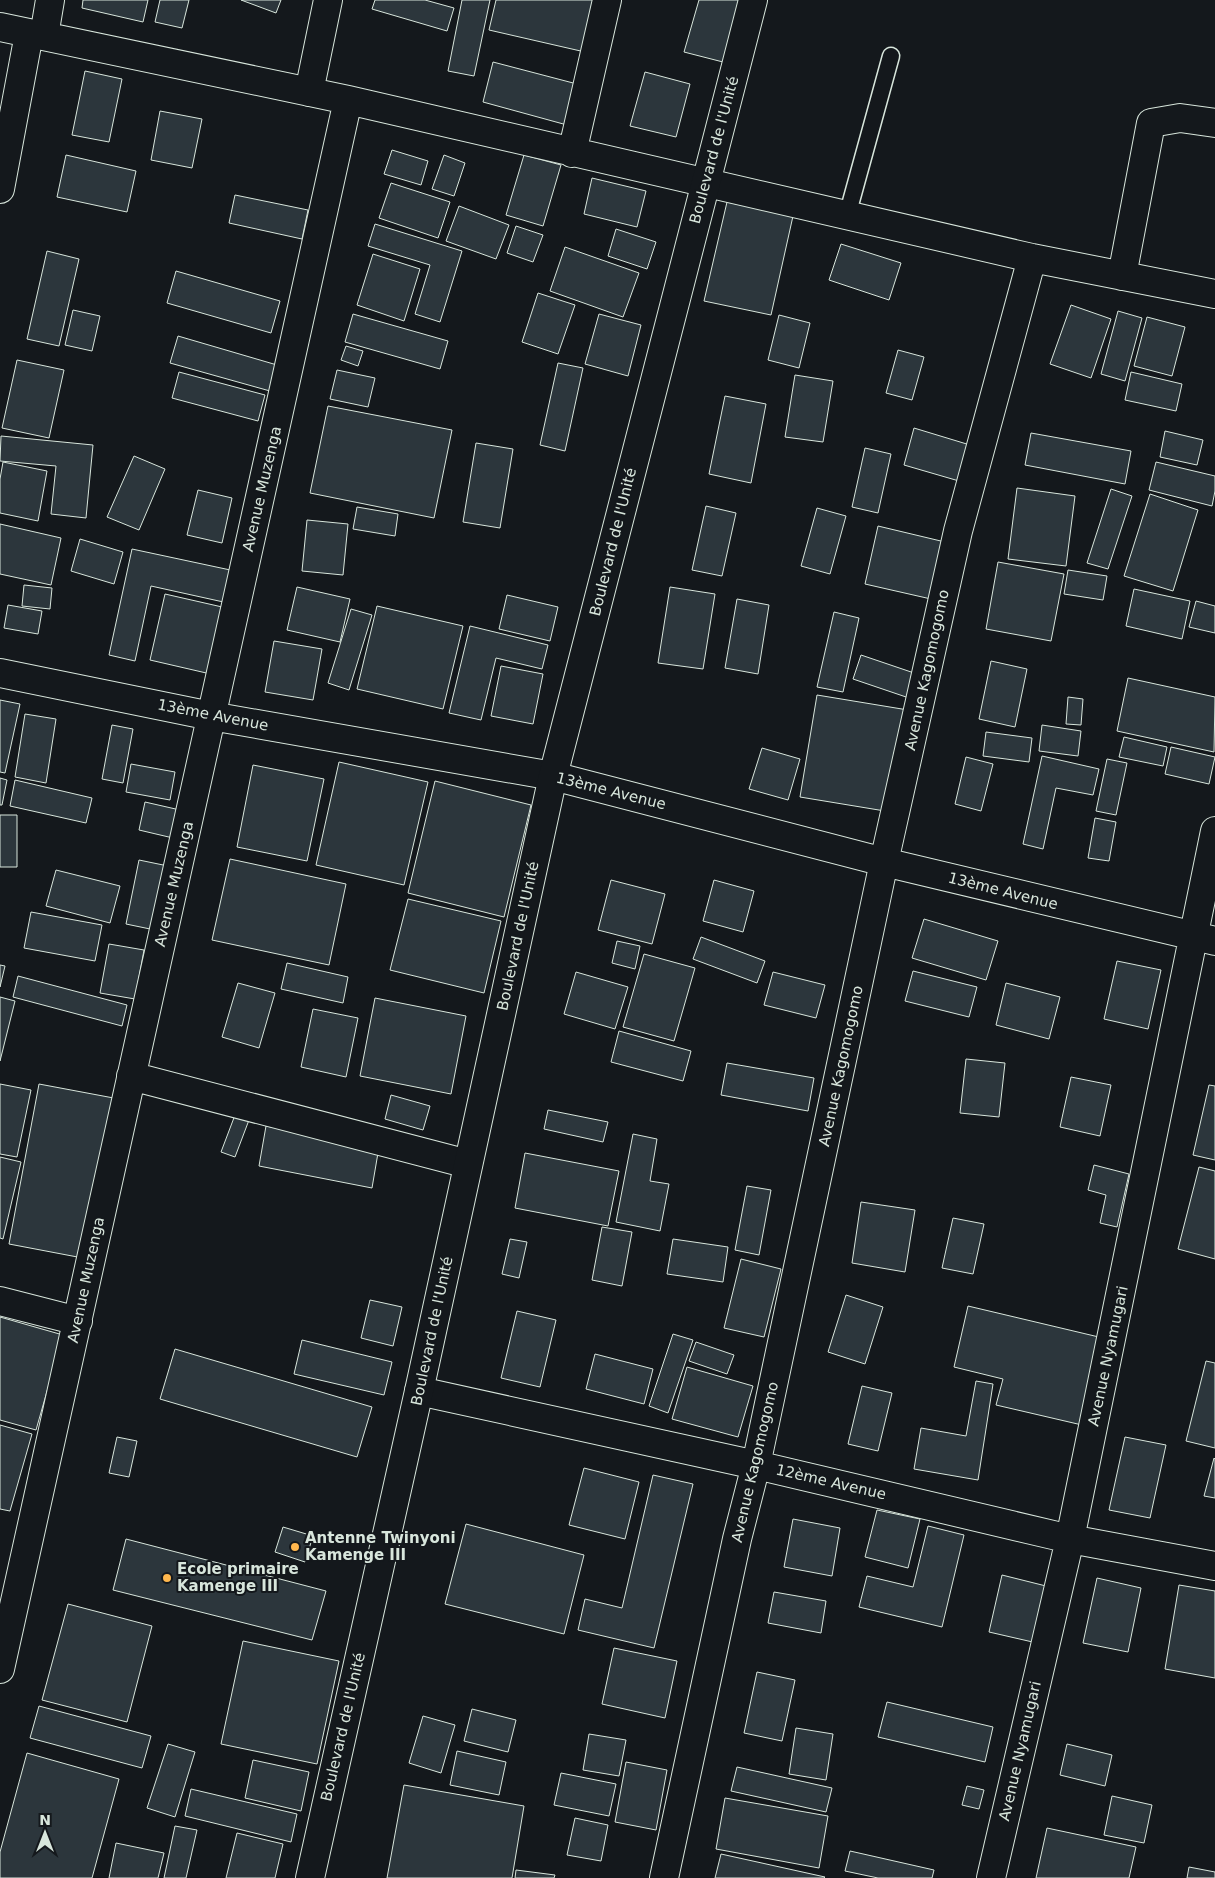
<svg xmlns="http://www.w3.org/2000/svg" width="1215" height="1878" font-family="'DejaVu Sans',sans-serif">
<rect width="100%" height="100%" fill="#14181c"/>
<path fill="#2c363c" stroke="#d8e6dc" d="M83,0H148L143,22L82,8Z
M160,0H189L182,28L155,22Z
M241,0H281L276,13Z
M375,0H425L454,8L447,31L372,9Z
M462,0H490L474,76L448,71Z
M496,0H597L585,52L489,30Z
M699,0H741L723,62L684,52Z
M493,62L577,84L567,125L483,102Z
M85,71L122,79L109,142L72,135Z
M645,72L690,84L676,137L630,126Z
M160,111L202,119L192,168L151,160Z
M392,150L428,161L421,185L384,174Z
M66,155L136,171L127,212L57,197Z
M444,155L465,163L454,196L432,189Z
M524,155L561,165L543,226L506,215Z
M592,178L646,191L637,227L584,214Z
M391,183L450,202L438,238L379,218Z
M235,195L308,210L302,239L229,223Z
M727,202L793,216L771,315L704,301Z
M459,206L509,225L496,259L446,241Z
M375,224L462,251L440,322L415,314L430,265L368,246Z
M516,226L543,235L533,262L507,253Z
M616,229L656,242L647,269L608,256Z
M841,244L901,263L889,300L829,280Z
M565,247L639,273L623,317L550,291Z
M47,251L79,259L59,346L27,339Z
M373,254L420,269L404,321L357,305Z
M176,271L280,301L271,333L167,303Z
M538,293L575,305L558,354L522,342Z
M1071,305L1111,319L1091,378L1050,364Z
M73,310L100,316L92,351L65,345Z
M1118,311L1142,318L1125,381L1101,374Z
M353,314L448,341L440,369L345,342Z
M599,314L641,325L628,376L585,364Z
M779,315L810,323L799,368L768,360Z
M1147,317L1185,327L1172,376L1134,366Z
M178,336L277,365L270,391L170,363Z
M346,346L363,351L358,366L341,360Z
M898,350L924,357L912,400L886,393Z
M17,360L64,370L49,438L2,428Z
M558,363L583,368L565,451L540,445Z
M337,370L375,378L368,407L330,399Z
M179,372L265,395L258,421L172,398Z
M1131,372L1182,384L1176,411L1125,400Z
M795,375L833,381L823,442L785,437Z
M725,396L766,404L751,483L709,474Z
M328,406L452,430L434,518L310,493Z
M914,428L970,445L959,481L904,465Z
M1165,431L1203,440L1197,465L1160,457Z
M1031,433L1131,451L1125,484L1025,465Z
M1,436L93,445L86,518L51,514L56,466L0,461Z
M476,443L513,449L500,528L463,522Z
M865,448L891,454L878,513L852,507Z
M134,456L165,469L139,530L107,517Z
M3,462L47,471L38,521L0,513V479Z
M1156,462L1215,476V491L1212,506L1149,490Z
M1017,488L1075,496L1066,566L1008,559Z
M1111,489L1132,496L1108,569L1087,563Z
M198,490L232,498L222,543L187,535Z
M1150,494L1198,510L1173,591L1124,576Z
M706,506L736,513L722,576L692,570Z
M357,507L398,514L395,536L353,529Z
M817,508L846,516L830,574L801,566Z
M307,520L348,524L343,575L302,571Z
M0,524L61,538L51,585L0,574Z
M878,526L945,542L931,599L865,584Z
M80,539L123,552L114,584L71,571Z
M132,549L235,571L228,603L151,586L135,661L109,655Z
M998,562L1064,574L1051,641L986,629Z
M1068,570L1107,576L1103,600L1064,594Z
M24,585L52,588L50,609L22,606Z
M297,587L350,599L340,642L287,630Z
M670,587L715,594L703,669L658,663Z
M1134,589L1190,601L1182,639L1126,626Z
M165,594L231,609L215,675L150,660Z
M507,595L558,607L550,641L499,629Z
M737,599L769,605L758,674L725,668Z
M1196,601L1215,606V633L1189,627Z
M8,605L42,611L38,634L4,628Z
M377,606L463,626L443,709L357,689Z
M351,609L372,615L349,690L328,683Z
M834,612L859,618L843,692L817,687Z
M470,626L548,645L542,669L496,658L481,720L449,713Z
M274,641L322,649L313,700L265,692Z
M861,655L920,675L912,699L853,679Z
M991,661L1027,669L1015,727L979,719Z
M501,666L543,674L533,724L491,716Z
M1128,678L1215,697L1214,752L1117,731Z
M817,695L908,710L891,812L800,797Z
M1068,697L1083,699L1081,725L1066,724Z
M0,700L20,704L5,773L0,772Z
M25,714L56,719L46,783L15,777Z
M112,725L133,729L123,783L102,779Z
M1042,725L1081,731L1078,756L1039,751Z
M986,732L1032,738L1029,762L983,756Z
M1124,737L1167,747L1163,766L1119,757Z
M1171,747L1215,757L1209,784L1165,774Z
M762,748L800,759L788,800L749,789Z
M1042,756L1099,769L1093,795L1056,788L1043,849L1023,844Z
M966,757L993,764L981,811L955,804Z
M1107,759L1127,763L1116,815L1096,811Z
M339,762L428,782L404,885L316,865Z
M131,764L175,772L170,800L126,792Z
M253,765L324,779L307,861L237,847Z
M0,778L7,780L2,805H0Z
M15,780L92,798L86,823L10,806Z
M435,781L531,805L504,917L408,893Z
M145,802L180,810L173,838L139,830Z
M0,815H17V867H0Z
M1095,818L1116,822L1109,861L1088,858Z
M230,859L346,884L329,965L212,940Z
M139,860L168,866L155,930L126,924Z
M56,870L120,886L110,923L46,906Z
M611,880L665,894L652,944L598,930Z
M714,880L754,891L743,932L703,921Z
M408,899L501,921L484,993L390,970Z
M31,912L102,925L95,961L24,948Z
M924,919L998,941L986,980L912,958Z
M701,937L765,961L757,983L693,959Z
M617,941L640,946L635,969L612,963Z
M109,944L144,950L135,999L100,993Z
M644,954L695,968L674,1041L623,1027Z
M1117,961L1161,970L1148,1029L1104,1019Z
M287,963L348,977L343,1003L281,989Z
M0,965L5,966L0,987Z
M913,971L977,987L969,1017L905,1001Z
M576,972L628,987L615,1029L564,1014Z
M773,972L825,985L816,1018L764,1005Z
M18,976L127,1005L122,1026L13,997Z
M238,983L275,993L259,1048L222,1037Z
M1006,983L1060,997L1049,1039L996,1025Z
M0,997L15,1001L0,1061Z
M375,998L466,1016L451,1094L360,1076Z
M313,1009L358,1018L346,1077L301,1067Z
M619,1031L691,1051L683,1081L611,1062Z
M966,1059L1005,1063L999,1117L960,1113Z
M727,1063L814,1078L808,1111L721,1095Z
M1071,1077L1111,1085L1100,1136L1060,1127Z
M0,1084L31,1090L17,1157L0,1154Z
M39,1084L119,1099L88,1259L9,1244Z
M1209,1085L1215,1086V1160L1193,1155Z
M391,1095L430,1106L423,1130L385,1119Z
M548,1110L608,1122L603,1142L544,1129Z
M235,1115L249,1120L235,1157L221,1152Z
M266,1126L379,1147L372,1188L259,1166Z
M633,1134L657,1139L650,1181L669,1184L660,1231L616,1222Z
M525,1153L619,1171L608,1226L515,1208Z
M0,1157L21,1162L3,1239L0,1238Z
M1094,1165L1129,1174L1117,1227L1100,1223L1106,1195L1088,1190Z
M1199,1167L1215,1171V1259L1178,1249Z
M747,1186L771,1190L759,1255L735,1250Z
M861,1202L915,1210L905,1272L852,1263Z
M953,1218L984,1224L973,1274L942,1268Z
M602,1227L632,1232L622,1286L592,1280Z
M510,1239L527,1242L519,1278L502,1274Z
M673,1239L728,1247L723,1282L667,1274Z
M741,1259L781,1269L764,1337L724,1328Z
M846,1295L883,1307L865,1364L828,1352Z
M370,1300L402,1307L393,1346L361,1338Z
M968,1306L1103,1338L1082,1425L996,1405L1003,1379L954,1367Z
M517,1311L556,1320L540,1387L501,1378Z
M0,1317L63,1335L36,1430L0,1420Z
M673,1334L693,1340L668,1413L649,1406Z
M302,1340L392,1362L384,1395L294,1374Z
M696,1342L734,1355L727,1374L689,1361Z
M175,1349L372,1407L357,1457L160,1399Z
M595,1354L653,1369L644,1404L586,1389Z
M1206,1361L1215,1363V1448L1186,1441Z
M687,1367L753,1386L738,1437L672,1419Z
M976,1381L993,1384L978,1480L914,1469L921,1428L966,1436Z
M862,1386L892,1393L878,1451L848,1444Z
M0,1425L32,1434L10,1511L0,1509Z
M117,1437L137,1441L129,1477L109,1473Z
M1125,1437L1166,1445L1150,1518L1109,1510Z
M1214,1458L1215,1459V1498L1204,1496Z
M584,1468L639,1482L625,1539L569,1525Z
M653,1475L693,1484L654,1648L578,1630L585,1599L622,1608Z
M877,1510L920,1519L908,1568L865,1557Z
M793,1519L840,1528L832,1576L784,1567Z
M466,1524L584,1555L564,1634L445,1604Z
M928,1526L964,1535L942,1627L859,1607L867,1576L913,1587Z
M283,1527L313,1536L305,1562L275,1552Z
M126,1539L326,1591L312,1640L113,1590Z
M1002,1575L1050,1587L1037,1643L989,1632Z
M1097,1578L1141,1588L1128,1652L1083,1643Z
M1179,1585L1215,1591V1678L1165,1669Z
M774,1592L826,1601L821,1633L768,1623Z
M68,1604L152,1626L127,1722L42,1700Z
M243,1641L339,1661L317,1764L221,1744Z
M614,1648L677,1661L665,1718L602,1704Z
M757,1672L795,1680L782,1741L744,1733Z
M887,1702L993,1727L985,1762L878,1737Z
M39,1706L151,1736L142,1768L30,1738Z
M472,1709L516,1720L508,1752L464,1741Z
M423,1716L455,1725L441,1773L409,1763Z
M796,1728L833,1734L826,1780L789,1774Z
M589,1734L626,1740L619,1776L583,1770Z
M168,1744L195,1752L175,1817L147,1808Z
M1067,1744L1112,1755L1105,1786L1060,1775Z
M457,1751L506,1762L499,1795L450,1785Z
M27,1753L119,1779L92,1878H0V1852Z
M253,1760L309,1772L301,1811L245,1798Z
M626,1762L667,1770L656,1830L615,1822Z
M737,1767L832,1788L826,1812L731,1791Z
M561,1773L616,1784L609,1816L554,1805Z
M404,1785L524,1806L512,1878H387Z
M967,1786L984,1790L979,1809L962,1805Z
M191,1789L297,1814L291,1842L185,1816Z
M1112,1796L1152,1805L1144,1843L1104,1835Z
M725,1798L828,1816L819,1868L716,1849Z
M575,1818L608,1825L601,1861L567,1855Z
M175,1826L197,1830L186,1878H164Z
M1047,1828L1136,1847L1129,1878H1036Z
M237,1833L283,1844L275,1878H226Z
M116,1843L164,1853L158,1878H109Z
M850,1851L934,1870L932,1878H878L845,1871Z
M721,1854L825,1877L824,1878H715Z
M1189,1867L1215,1872V1878H1187Z
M516,1870L555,1875L554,1878H515Z"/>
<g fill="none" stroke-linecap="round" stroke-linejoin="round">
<defs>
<path id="service" d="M847,216L891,56"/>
<path id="minor" d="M0,27L348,100L1032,258L1215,294
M44,36L50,0
M309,92L328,0
M572,153L607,0
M0,189L29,34
M1122,276L1151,123L1180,118L1215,123
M0,673L211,716L553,776L884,862L1215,941
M131,1076L468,1164
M0,1301L78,1321
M419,1391L756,1465L1070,1539L1215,1566
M0,1669L348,100
M664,1878L737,1539L756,1465L884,862L958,531L1032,258
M991,1878L1070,1539L1215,831"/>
<path id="tertiary" d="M310,1878L419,1391L553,776L753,0"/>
</defs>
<use href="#service" stroke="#d8e6dc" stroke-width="19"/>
<use href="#minor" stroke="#d8e6dc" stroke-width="30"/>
<use href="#tertiary" stroke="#d8e6dc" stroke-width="30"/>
<use href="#service" stroke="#14181c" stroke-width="16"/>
<use href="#minor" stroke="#14181c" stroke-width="28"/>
<use href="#tertiary" stroke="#14181c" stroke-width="28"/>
</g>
<g fill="#ffb74d" stroke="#14181c" stroke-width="2">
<circle cx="295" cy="1547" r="5"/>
<circle cx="167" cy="1578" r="5"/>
</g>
<g text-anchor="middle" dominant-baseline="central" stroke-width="4" stroke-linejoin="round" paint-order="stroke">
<g font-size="15" fill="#d8e6dc" stroke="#14181c">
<text transform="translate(714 150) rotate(-75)">Boulevard de l'Unité</text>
<text transform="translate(262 489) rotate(-77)">Avenue Muzenga</text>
<text transform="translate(613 542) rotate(-76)">Boulevard de l'Unité</text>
<text transform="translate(927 670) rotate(-78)">Avenue Kagomogomo</text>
<text transform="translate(213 715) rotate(11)">13ème Avenue</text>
<text transform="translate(611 791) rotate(14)">13ème Avenue</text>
<text transform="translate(174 884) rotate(-77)">Avenue Muzenga</text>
<text transform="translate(1003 891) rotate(14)">13ème Avenue</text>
<text transform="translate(518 936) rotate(-78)">Boulevard de l'Unité</text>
<text transform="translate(841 1066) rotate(-78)">Avenue Kagomogomo</text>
<text transform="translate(86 1280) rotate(-78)">Avenue Muzenga</text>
<text transform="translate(432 1331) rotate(-78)">Boulevard de l'Unité</text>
<text transform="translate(1108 1356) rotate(-78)">Avenue Nyamugari</text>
<text transform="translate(755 1462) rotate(-77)">Avenue Kagomogomo</text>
<text transform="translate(831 1482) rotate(13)">12ème Avenue</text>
<text transform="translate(343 1727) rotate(-77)">Boulevard de l'Unité</text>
<text transform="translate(1020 1751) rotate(-77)">Avenue Nyamugari</text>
</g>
<g font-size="15" font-weight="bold" fill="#d8e6dc" stroke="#14181c" text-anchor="start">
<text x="305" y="1538">Antenne Twinyoni<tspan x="305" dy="17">Kamenge III</tspan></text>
<text x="177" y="1569">Ecole primaire<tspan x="177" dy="17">Kamenge III</tspan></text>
</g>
</g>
<g transform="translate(45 1833)" stroke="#14181c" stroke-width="4" paint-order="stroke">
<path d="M0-4L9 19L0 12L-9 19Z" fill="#d8e6dc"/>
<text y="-8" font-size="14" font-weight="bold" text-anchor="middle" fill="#d8e6dc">N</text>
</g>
</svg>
